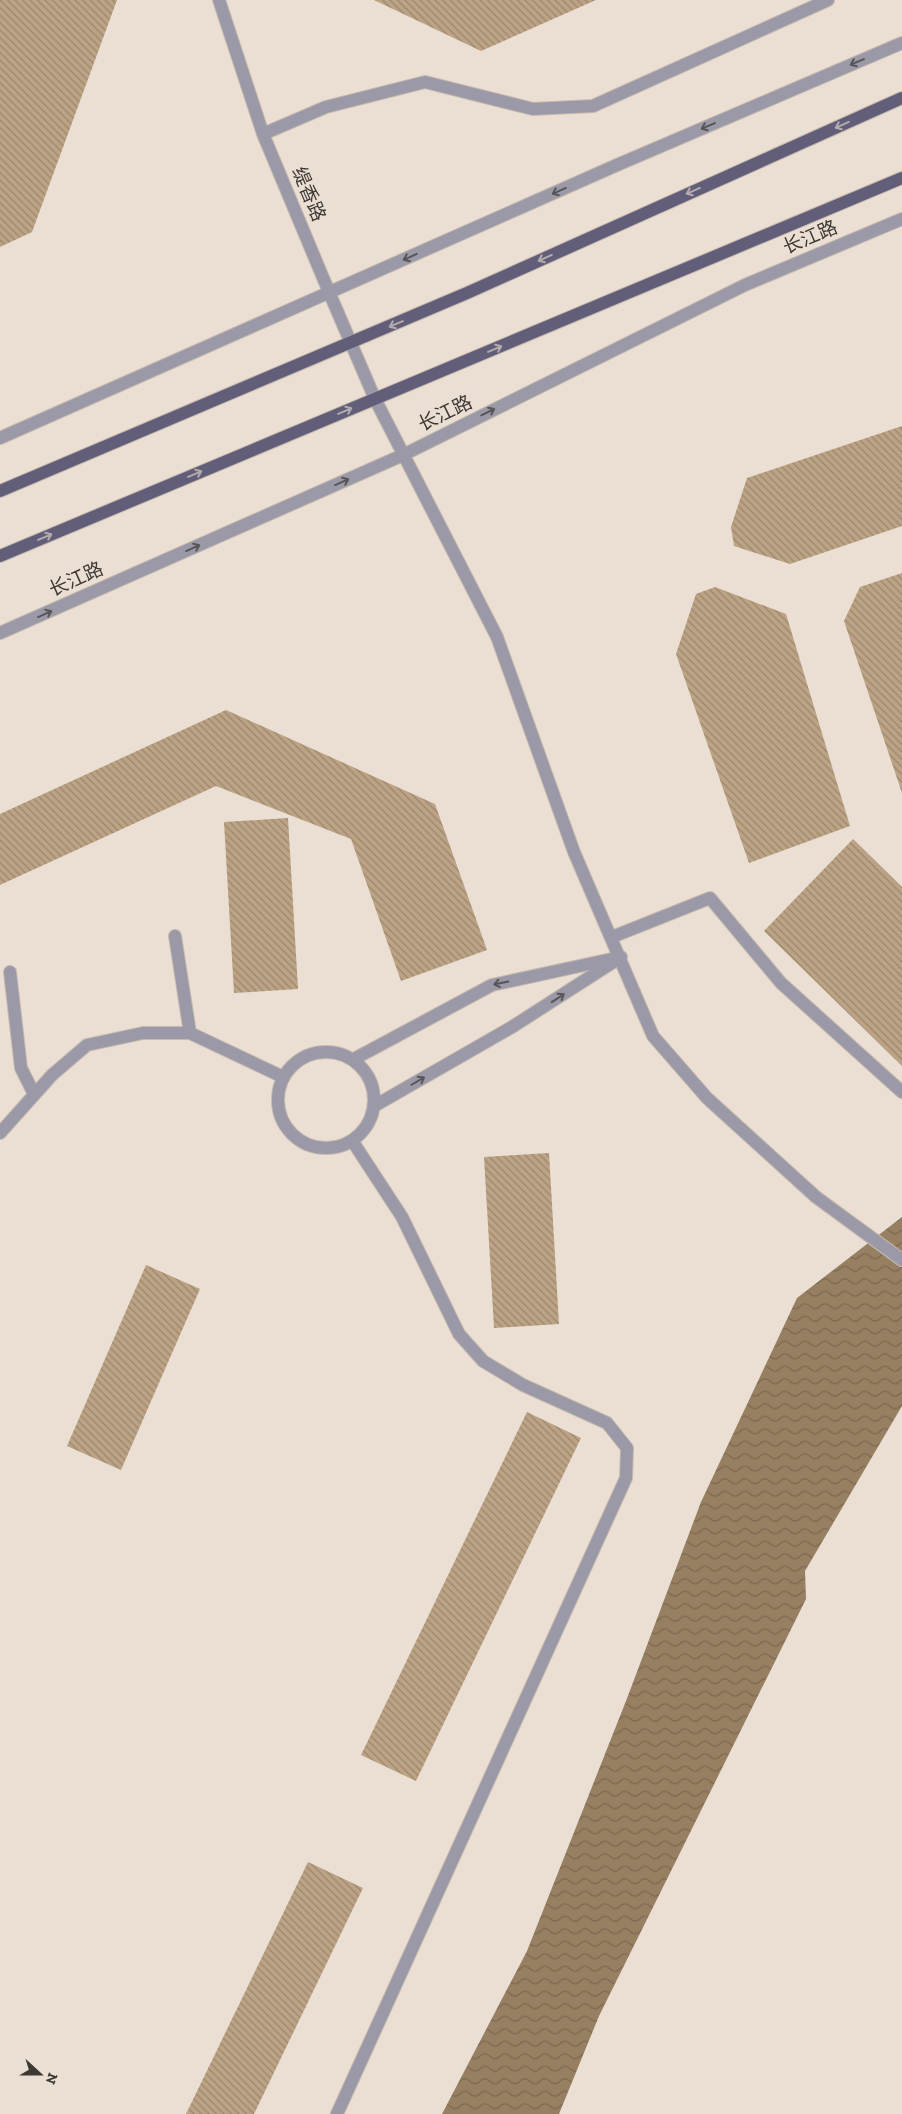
<svg xmlns="http://www.w3.org/2000/svg" width="902" height="2114" font-family="'Zilla Slab','Noto Sans SC',serif">
<defs>
<pattern id="water-waves" width="16" height="10" patternUnits="userSpaceOnUse" patternTransform="scale(1.25)"><rect width="16" height="10" fill="#977f62"/><path d="M0 5q4-4 8 0t8 0" fill="none" stroke="#7c6951"/></pattern>
<pattern id="building-back-hatch" width="6" height="6" patternUnits="userSpaceOnUse" patternTransform="scale(1.25)"><rect width="6" height="6" fill="#bca385"/><path d="M-1 5l2 2M0 0l6 6M5-1l2 2" fill="none" stroke="#9a866d"/></pattern>
</defs>
<rect width="100%" height="100%" fill="#eadfd2"/>
<path fill="url(#water-waves)" d="M902,1217V1406L805,1571L806,1599L599,2016L559,2114H442L527,1951L626,1701L701,1502L797,1298Z"/>
<path fill="url(#building-back-hatch)" d="M0,0H117L32,232L0,247Z
M374,0H596L481,51Z
M902,426V526L790,564L734,546L731,527L747,478Z
M902,573V793L844,621L860,587Z
M715,587L786,614L850,826L749,863L676,654L696,594Z
M226,710L435,804L487,950L401,981L351,839L216,786L0,885V814Z
M288,818L298,989L234,993L224,822Z
M853,839L902,887V1066L764,931Z
M549,1153L559,1324L494,1328L484,1157Z
M146,1265L200,1289L121,1470L67,1446Z
M527,1412L581,1438L416,1781L361,1755Z
M308,1862L363,1888L254,2114H186Z"/>
<g fill="none" stroke-linecap="round" stroke-linejoin="round">
<defs>
<path id="minor" d="M219,0L263,134L329,292L375,399L497,637L574,852L653,1036L707,1098L816,1197L902,1260
M263,134L326,107L425,82L533,109L593,106L828,0
M0,438L617,165L902,43
M0,633L403,455L745,285L902,219
M175,936L190,1033
M612,937L710,898L781,983L902,1092
M10,972L21,1068L34,1094
M278 1100a48 48 0 1 1 96 0a48 48 0 1 1-96 0Z
M354,1059L492,985L621,957L512,1027L376,1105
M0,1133L52,1075L87,1045L143,1033H190L283,1077
M337,2114L626,1478L627,1448L607,1423L523,1385L483,1361L459,1334L402,1217L353,1142"/>
<path id="major" d="M0,491L467,293L902,98
M0,556L902,178"/>
</defs>
<use href="#minor" stroke="#c4baaf" stroke-width="14"/>
<use href="#major" stroke="#c4baaf" stroke-width="14"/>
<use href="#minor" stroke="#9b98a8" stroke-width="12"/>
<use href="#major" stroke="#625d78" stroke-width="12"/>
</g>
<defs><path id="oneway-shaft" d="M-6 0H5M1.5-3L5.5 0L1.5 3" fill="none" stroke-width="1.6" stroke-linecap="round" stroke-linejoin="round" transform="scale(1.25)"/></defs>
<g stroke="#585556">
<use href="#oneway-shaft" transform="translate(857 62) rotate(157)"/>
<use href="#oneway-shaft" transform="translate(708 126) rotate(157)"/>
<use href="#oneway-shaft" transform="translate(559 191) rotate(156)"/>
<use href="#oneway-shaft" transform="translate(410 257) rotate(156)"/>
<use href="#oneway-shaft" transform="translate(488 412) rotate(-26)"/>
<use href="#oneway-shaft" transform="translate(342 482) rotate(-24)"/>
<use href="#oneway-shaft" transform="translate(193 548) rotate(-24)"/>
<use href="#oneway-shaft" transform="translate(45 614) rotate(-24)"/>
<use href="#oneway-shaft" transform="translate(501 983) rotate(168)"/>
<use href="#oneway-shaft" transform="translate(558 998) rotate(-33)"/>
<use href="#oneway-shaft" transform="translate(418 1081) rotate(-30)"/>
</g>
<g stroke="#b4abae">
<use href="#oneway-shaft" transform="translate(842 125) rotate(156)"/>
<use href="#oneway-shaft" transform="translate(693 191) rotate(156)"/>
<use href="#oneway-shaft" transform="translate(545 258) rotate(156)"/>
<use href="#oneway-shaft" transform="translate(396 324) rotate(157)"/>
<use href="#oneway-shaft" transform="translate(495 349) rotate(-23)"/>
<use href="#oneway-shaft" transform="translate(345 411) rotate(-23)"/>
<use href="#oneway-shaft" transform="translate(195 474) rotate(-23)"/>
<use href="#oneway-shaft" transform="translate(45 537) rotate(-23)"/>
</g>
<g text-anchor="middle" dominant-baseline="central" stroke-width="4" stroke-linejoin="round" paint-order="stroke">
<g font-size="19" fill="#3c3833" stroke="#eadfd2">
<text transform="translate(309 194) rotate(67)">缇香路</text>
<text transform="translate(810 237) rotate(-23)">长江路</text>
<text transform="translate(445 413) rotate(-26)">长江路</text>
<text transform="translate(76 579) rotate(-24)">长江路</text>
</g>
</g>
<g transform="translate(40 2074) rotate(111)" stroke="#eadfd2" stroke-width="4" paint-order="stroke">
<path d="M0-4L9 19L0 12L-9 19Z" fill="#3c3833"/>
<text y="-8" font-size="14" font-weight="bold" text-anchor="middle" fill="#3c3833">N</text>
</g>
</svg>
